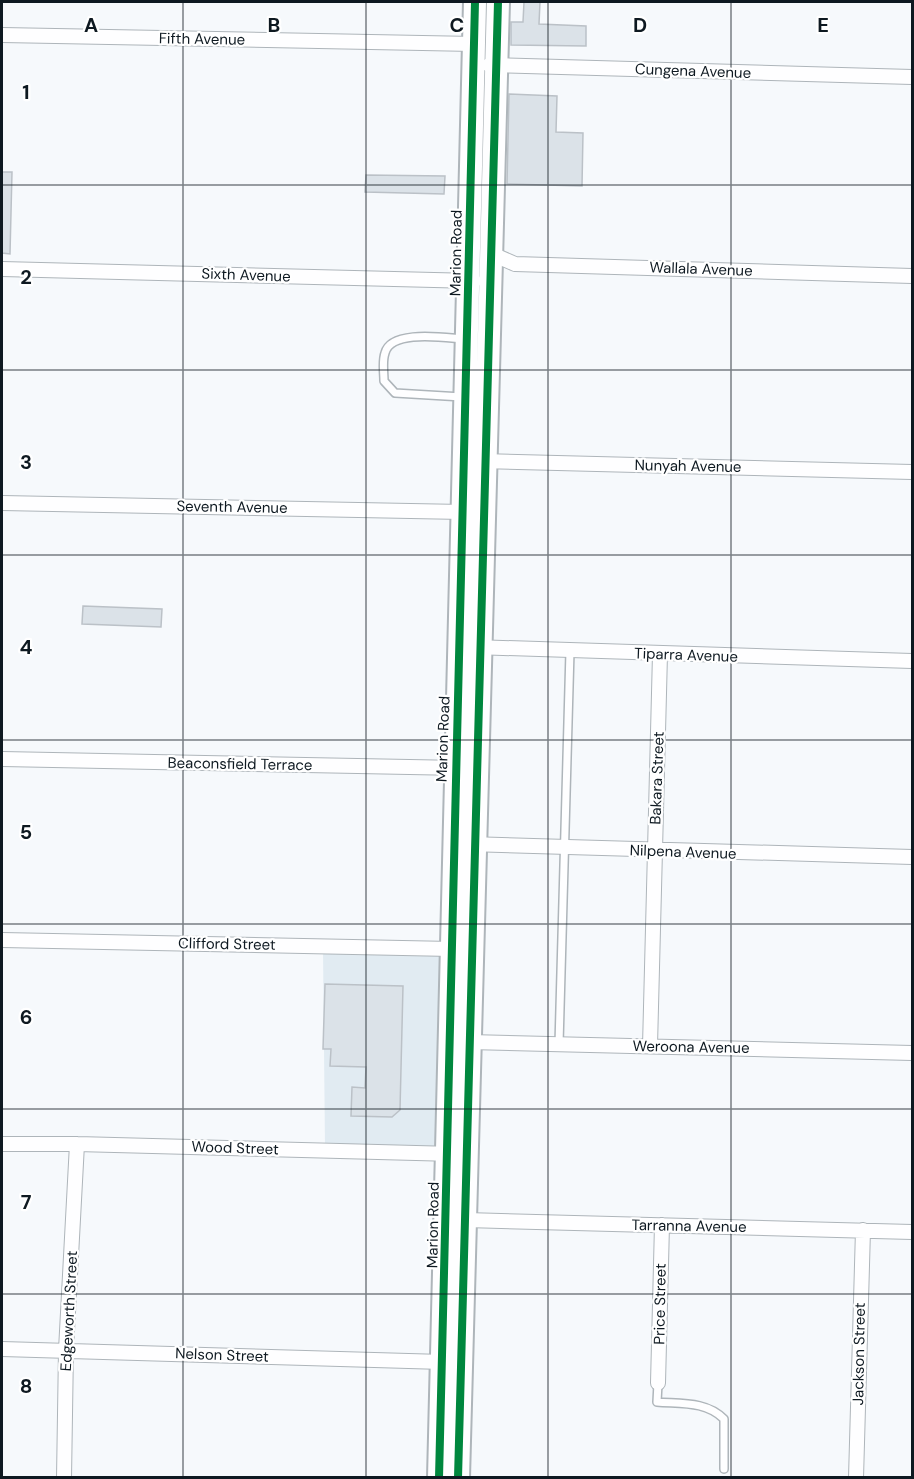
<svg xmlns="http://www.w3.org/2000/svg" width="914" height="1479" font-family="'DM Sans',sans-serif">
<rect width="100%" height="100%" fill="#f6f9fc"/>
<path fill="#e1ebf2" d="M323,949L452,955L444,1150L325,1148Z"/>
<path fill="#dbe2e8" stroke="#bbc1c7" stroke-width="1.5" d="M524,2H540L539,24L586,26V46L511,45V22H523Z
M509,94L557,96L556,132L583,133L582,186L507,184Z
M2,172H12L10,254L2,253Z
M366,175L445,176L444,194L365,192Z
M83,606L162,609L161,627L82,624Z
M325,984L403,986L400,1110L392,1117L351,1116L352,1087L365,1088L366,1067L330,1066L331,1049H323Z"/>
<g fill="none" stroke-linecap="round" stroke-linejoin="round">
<defs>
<path id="service" d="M462,397L395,393L384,381C384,373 382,361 385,353C391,329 446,338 465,339
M559,1044L570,651
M658,1383L657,1402C681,1404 706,1401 724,1419V1469"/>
<path id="minor" d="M2,35L474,44
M489,65L912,77
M492,254L515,264L912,276
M2,269L474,281
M480,461L912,472
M2,503L463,512
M474,647L912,661
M2,759L461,768
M468,844L912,857
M2,940L452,949
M469,1042L912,1053
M650,1046L660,654
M2,1144H77L454,1154
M466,1220L912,1232
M2,1349L443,1362
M658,1383L662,1225
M64,1478L66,1350L77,1144
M856,1478L863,1230"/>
<path id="primary" d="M439,1478L475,2
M458,1478L498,2"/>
</defs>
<use href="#service" stroke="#aeb5ba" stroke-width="10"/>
<use href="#minor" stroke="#aeb5ba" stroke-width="16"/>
<use href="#primary" stroke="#aeb5ba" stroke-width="26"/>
<use href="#service" stroke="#fefeff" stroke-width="7"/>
<use href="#minor" stroke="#fefeff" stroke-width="14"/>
<use href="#primary" stroke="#fefeff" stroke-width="22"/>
<defs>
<path id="cycleway" d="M439,1478L475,2
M458,1478L498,2"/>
</defs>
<use href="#cycleway" stroke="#fff" stroke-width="11"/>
<use href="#cycleway" stroke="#00873e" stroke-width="8"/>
</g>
<path fill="none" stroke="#0e1921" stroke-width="1.5" stroke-opacity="0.55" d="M183,2V1478M366,2V1478M548,2V1478M731,2V1478M2,185H912M2,370H912M2,555H912M2,740H912M2,924H912M2,1109H912M2,1294H912"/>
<g text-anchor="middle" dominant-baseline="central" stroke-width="4.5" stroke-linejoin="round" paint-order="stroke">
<g font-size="15" fill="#0e1921" stroke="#fff">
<text transform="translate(202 39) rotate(1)">Fifth Avenue</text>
<text transform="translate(693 71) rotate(2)">Cungena Avenue</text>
<text transform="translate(456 253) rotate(-89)">Marion Road</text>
<text transform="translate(701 269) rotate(2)">Wallala Avenue</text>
<text transform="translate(246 275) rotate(2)">Sixth Avenue</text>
<text transform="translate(688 466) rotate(1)">Nunyah Avenue</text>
<text transform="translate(232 507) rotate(1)">Seventh Avenue</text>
<text transform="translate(686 655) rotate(2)">Tiparra Avenue</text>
<text transform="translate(443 739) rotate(-88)">Marion Road</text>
<text transform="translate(240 764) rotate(1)">Beaconsfield Terrace</text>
<text transform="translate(657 778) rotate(-88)">Bakara Street</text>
<text transform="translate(683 852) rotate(2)">Nilpena Avenue</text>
<text transform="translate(227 944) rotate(1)">Clifford Street</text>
<text transform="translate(691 1047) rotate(1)">Weroona Avenue</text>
<text transform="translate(235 1148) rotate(2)">Wood Street</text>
<text transform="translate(433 1225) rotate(-89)">Marion Road</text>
<text transform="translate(689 1226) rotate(1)">Tarranna Avenue</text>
<text transform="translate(660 1304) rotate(-89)">Price Street</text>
<text transform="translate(69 1311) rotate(-87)">Edgeworth Street</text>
<text transform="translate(859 1354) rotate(-89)">Jackson Street</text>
<text transform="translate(222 1355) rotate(2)">Nelson Street</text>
</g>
</g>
<g font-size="20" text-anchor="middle" font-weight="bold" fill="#0e1921" stroke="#fff" stroke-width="4.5" stroke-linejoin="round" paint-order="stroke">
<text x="91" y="32">A</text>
<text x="274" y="32">B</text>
<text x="457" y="32">C</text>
<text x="640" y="32">D</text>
<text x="823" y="32">E</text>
<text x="26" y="99">1</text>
<text x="26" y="284">2</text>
<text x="26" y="469">3</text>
<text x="26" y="654">4</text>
<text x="26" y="839">5</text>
<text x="26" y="1024">6</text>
<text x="26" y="1209">7</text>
<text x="26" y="1393">8</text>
</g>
<rect width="914" height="1479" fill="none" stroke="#0e1921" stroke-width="6"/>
</svg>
